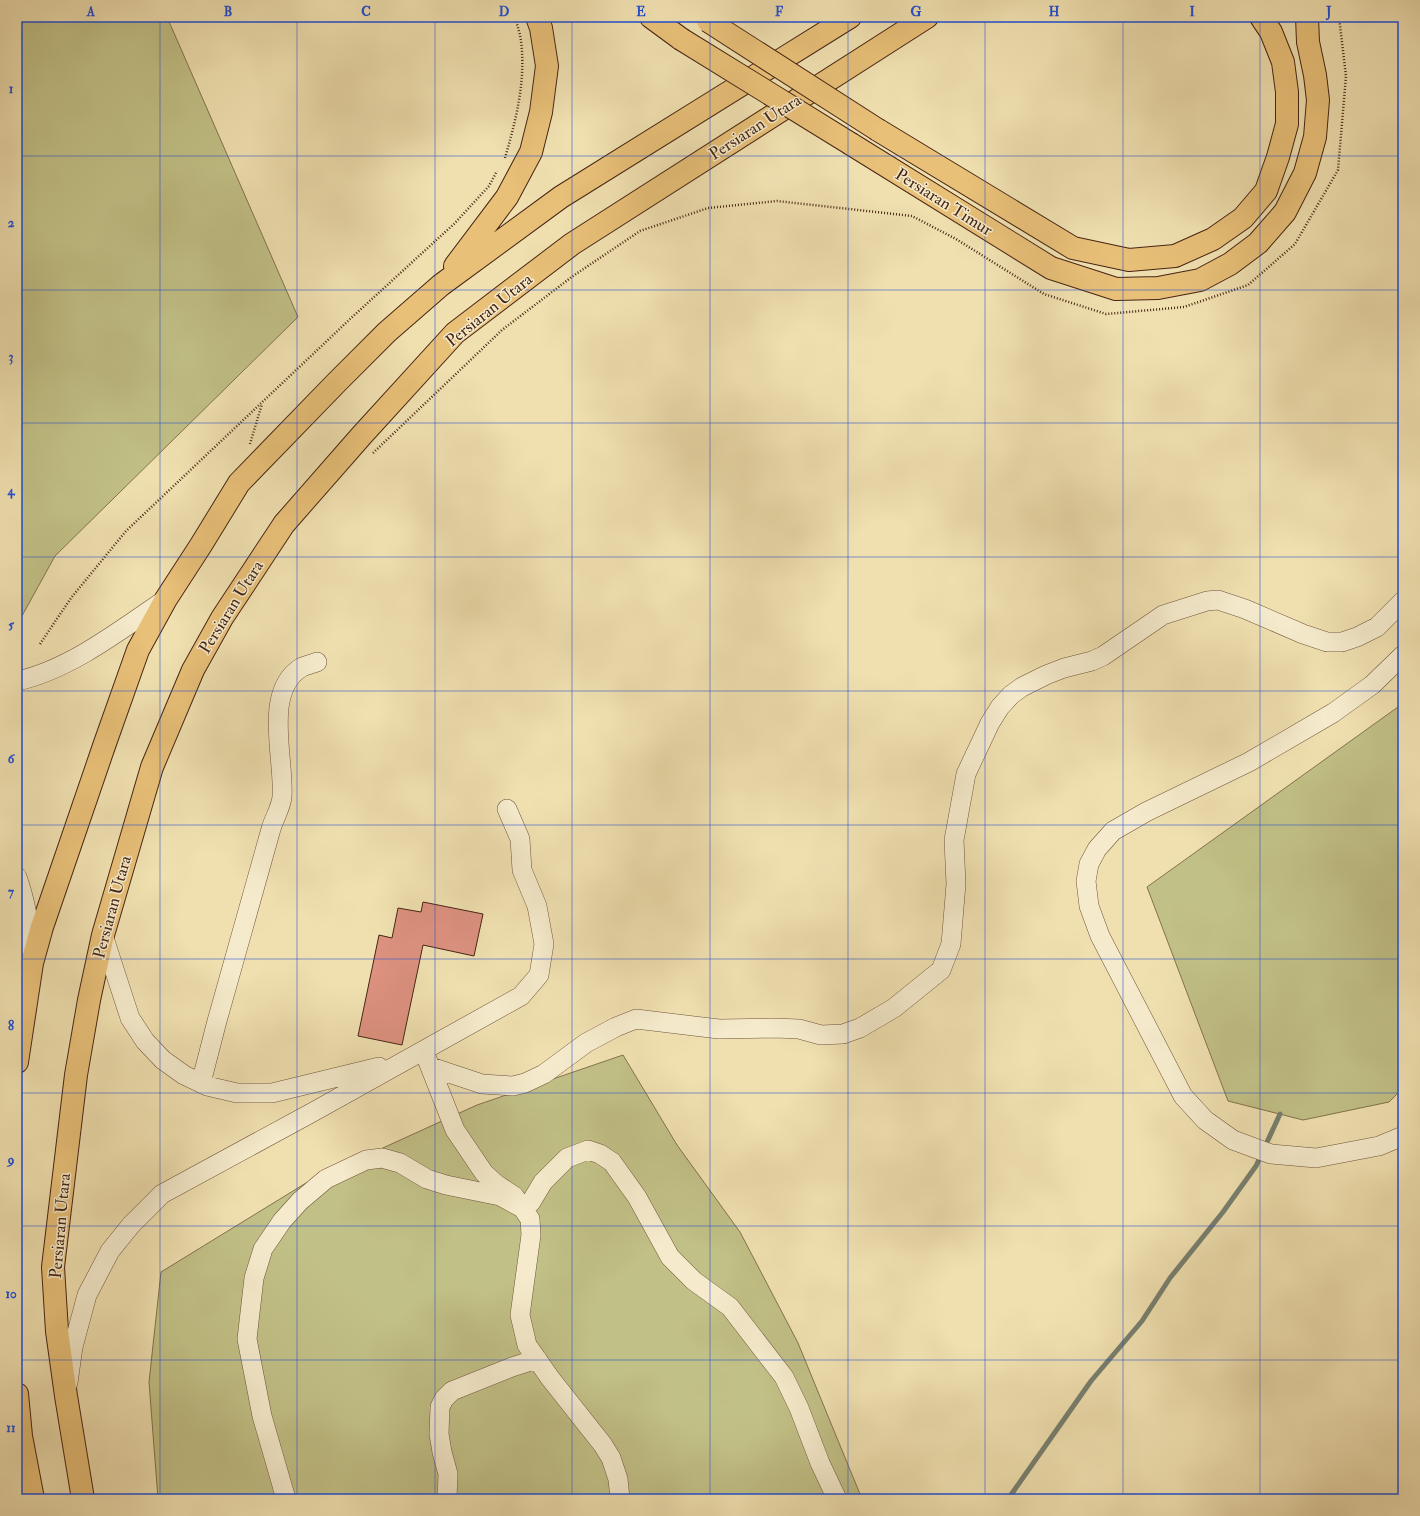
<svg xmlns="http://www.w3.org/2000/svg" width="1420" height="1516" font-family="'IM FELL Double Pica',serif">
<rect width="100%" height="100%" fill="#f0e0b0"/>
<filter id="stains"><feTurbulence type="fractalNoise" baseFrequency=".005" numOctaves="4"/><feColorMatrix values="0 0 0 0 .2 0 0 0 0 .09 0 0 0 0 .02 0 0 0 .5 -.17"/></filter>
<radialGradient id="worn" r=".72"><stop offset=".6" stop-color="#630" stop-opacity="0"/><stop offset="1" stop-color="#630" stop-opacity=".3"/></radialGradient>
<path fill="#c1c086" stroke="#84724e" d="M17,17H167L298,317L55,556L17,625Z
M1403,701V1088L1389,1102L1303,1120L1228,1101L1147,887L1398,707Z
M623,1055L677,1145L740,1232L798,1343L862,1499H158L149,1382L161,1272L306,1183L477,1105Z"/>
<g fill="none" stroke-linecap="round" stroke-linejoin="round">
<path stroke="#788070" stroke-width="5" d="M1008,1499L1091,1381L1142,1321L1170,1278L1223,1212L1256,1166L1280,1114"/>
</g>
<path fill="#dd9280" stroke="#462515" d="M423,902L483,914L474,956L423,945L402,1045L358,1036L379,935L392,938L398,908L421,912Z"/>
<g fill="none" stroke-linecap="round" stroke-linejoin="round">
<defs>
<path id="minor" d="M1403,655L1372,685L1333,713L1249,762L1146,812L1113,831L1097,849L1089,864L1086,881L1089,906L1100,936L1183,1096L1205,1120L1233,1140L1271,1154L1316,1158L1379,1146L1403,1136
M17,681C69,670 122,629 166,599
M17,877C26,902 30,927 32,954
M103,935L130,1018L145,1041L163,1060L184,1075L207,1086L237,1093H272L379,1067
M427,1059L455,1130L484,1173L496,1184L514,1196L530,1219L531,1235L520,1315L527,1345L550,1378L603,1445L611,1458L618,1479L620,1499
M431,1067L482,1084L513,1086L525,1083L544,1074L586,1043L616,1027L636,1019L719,1029L775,1028L799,1029L821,1035L843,1034L860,1028L894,1008L941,970L951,944L956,884L954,840L966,774L990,723L1000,707L1011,695L1022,687L1046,675L1064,668L1092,661L1103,656L1163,615L1207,601L1218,600L1245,609L1303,634L1327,642H1342L1357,637L1377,627L1403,601
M201,1083L217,1021L271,829C274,818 281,808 282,797C285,759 262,691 302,667C307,665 312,664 317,662
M524,1209L531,1202L543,1182L567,1158L588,1150L600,1154L612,1162L637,1197L670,1257L694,1281L730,1307L784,1377L799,1408L820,1463L837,1499
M68,1383L73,1347L87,1295L110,1251L131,1225L162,1194L313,1112L521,996L539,975L544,944L537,906L522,870L520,839L507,809
M286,1499L262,1416L247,1339L254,1278L263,1249L282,1221L300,1201L326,1179L366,1160L382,1158L400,1163L427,1179L446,1185L500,1196L524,1209
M447,1499L448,1474L442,1452L439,1434L440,1407L444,1399L452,1391L512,1367L537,1359"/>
<path id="major" d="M651,17L681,39
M878,130L1073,248L1129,260L1175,256L1213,239L1243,218L1266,191L1278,157L1287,124V92L1283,62L1271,32L1261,17
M851,144L1051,268L1116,289L1158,288L1200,280L1230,264L1258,243L1285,212L1305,173L1315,137L1318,100L1315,75L1308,42L1307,17
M455,266L507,197L531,152L541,112L547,66L541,28L537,17
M17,1062L32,963L42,927L104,746L138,650L166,599L201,545L239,483L337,382L387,332L441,285L561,197L850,17
M17,1394L21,1436L33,1499
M83,1499L66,1396L57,1331L53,1267L76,1075L89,1000L103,935L152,767L193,670L222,618L284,524L362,435L455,333L572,244L927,17"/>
</defs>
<use href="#minor" stroke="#70543c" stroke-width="20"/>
<use href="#major" stroke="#462515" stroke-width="24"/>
<path stroke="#462515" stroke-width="2.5" stroke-dasharray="1 2" stroke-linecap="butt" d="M505,158C516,120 526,81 521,41C520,33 517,25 515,17
M250,444L262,404
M373,453L502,330L573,276L640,231L708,208L777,201L912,216L956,239L1044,294L1106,314L1184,307L1248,285L1295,244L1338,170L1346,76L1339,17
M40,644L71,598L126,531L349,320L455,223L489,186L497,171"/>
<use href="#minor" stroke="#f5ebcc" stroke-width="19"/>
<use href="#major" stroke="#e8c078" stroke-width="22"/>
<defs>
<path id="major-bridge" d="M708,21L878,130
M681,39L851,144"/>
</defs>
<use href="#major-bridge" stroke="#462515" stroke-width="24" stroke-linecap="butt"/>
<use href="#major-bridge" stroke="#e8c078" stroke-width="22"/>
</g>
<path fill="none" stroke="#1d4ed8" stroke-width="1" stroke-opacity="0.55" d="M160,17V1499M297,17V1499M435,17V1499M572,17V1499M710,17V1499M848,17V1499M985,17V1499M1123,17V1499M1260,17V1499M17,156H1403M17,290H1403M17,423H1403M17,557H1403M17,691H1403M17,825H1403M17,959H1403M17,1093H1403M17,1226H1403M17,1360H1403"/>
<g text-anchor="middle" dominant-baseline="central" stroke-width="3" stroke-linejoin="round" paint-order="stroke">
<g font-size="17" fill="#462515" stroke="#f5ebcc">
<text transform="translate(755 127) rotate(-33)">Persiaran Utara</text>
<text transform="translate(944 202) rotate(32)">Persiaran Timur</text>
<text transform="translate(489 310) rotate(-39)">Persiaran Utara</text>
<text transform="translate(231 607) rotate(-58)">Persiaran Utara</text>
<text transform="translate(112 907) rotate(-75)">Persiaran Utara</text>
<text transform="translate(60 1226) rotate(-85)">Persiaran Utara</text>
</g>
</g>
<rect width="1420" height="1516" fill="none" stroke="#f0e0b0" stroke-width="44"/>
<rect x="22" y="22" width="1376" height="1472" fill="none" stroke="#1d4ed8" stroke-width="1.5"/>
<g font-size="13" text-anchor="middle" font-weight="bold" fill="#1d4ed8">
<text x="91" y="16">A</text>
<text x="228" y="16">B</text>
<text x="366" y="16">C</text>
<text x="504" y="16">D</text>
<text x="641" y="16">E</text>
<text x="779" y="16">F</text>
<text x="916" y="16">G</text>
<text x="1054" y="16">H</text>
<text x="1192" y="16">I</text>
<text x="1329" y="16">J</text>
<text x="11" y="93">1</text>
<text x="11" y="227">2</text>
<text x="11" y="361">3</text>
<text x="11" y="495">4</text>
<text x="11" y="629">5</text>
<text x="11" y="763">6</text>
<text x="11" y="896">7</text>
<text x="11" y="1030">8</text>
<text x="11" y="1164">9</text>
<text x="11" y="1298">10</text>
<text x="11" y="1432">11</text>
</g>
<rect width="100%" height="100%" filter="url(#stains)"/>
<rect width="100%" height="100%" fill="url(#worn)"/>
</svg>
